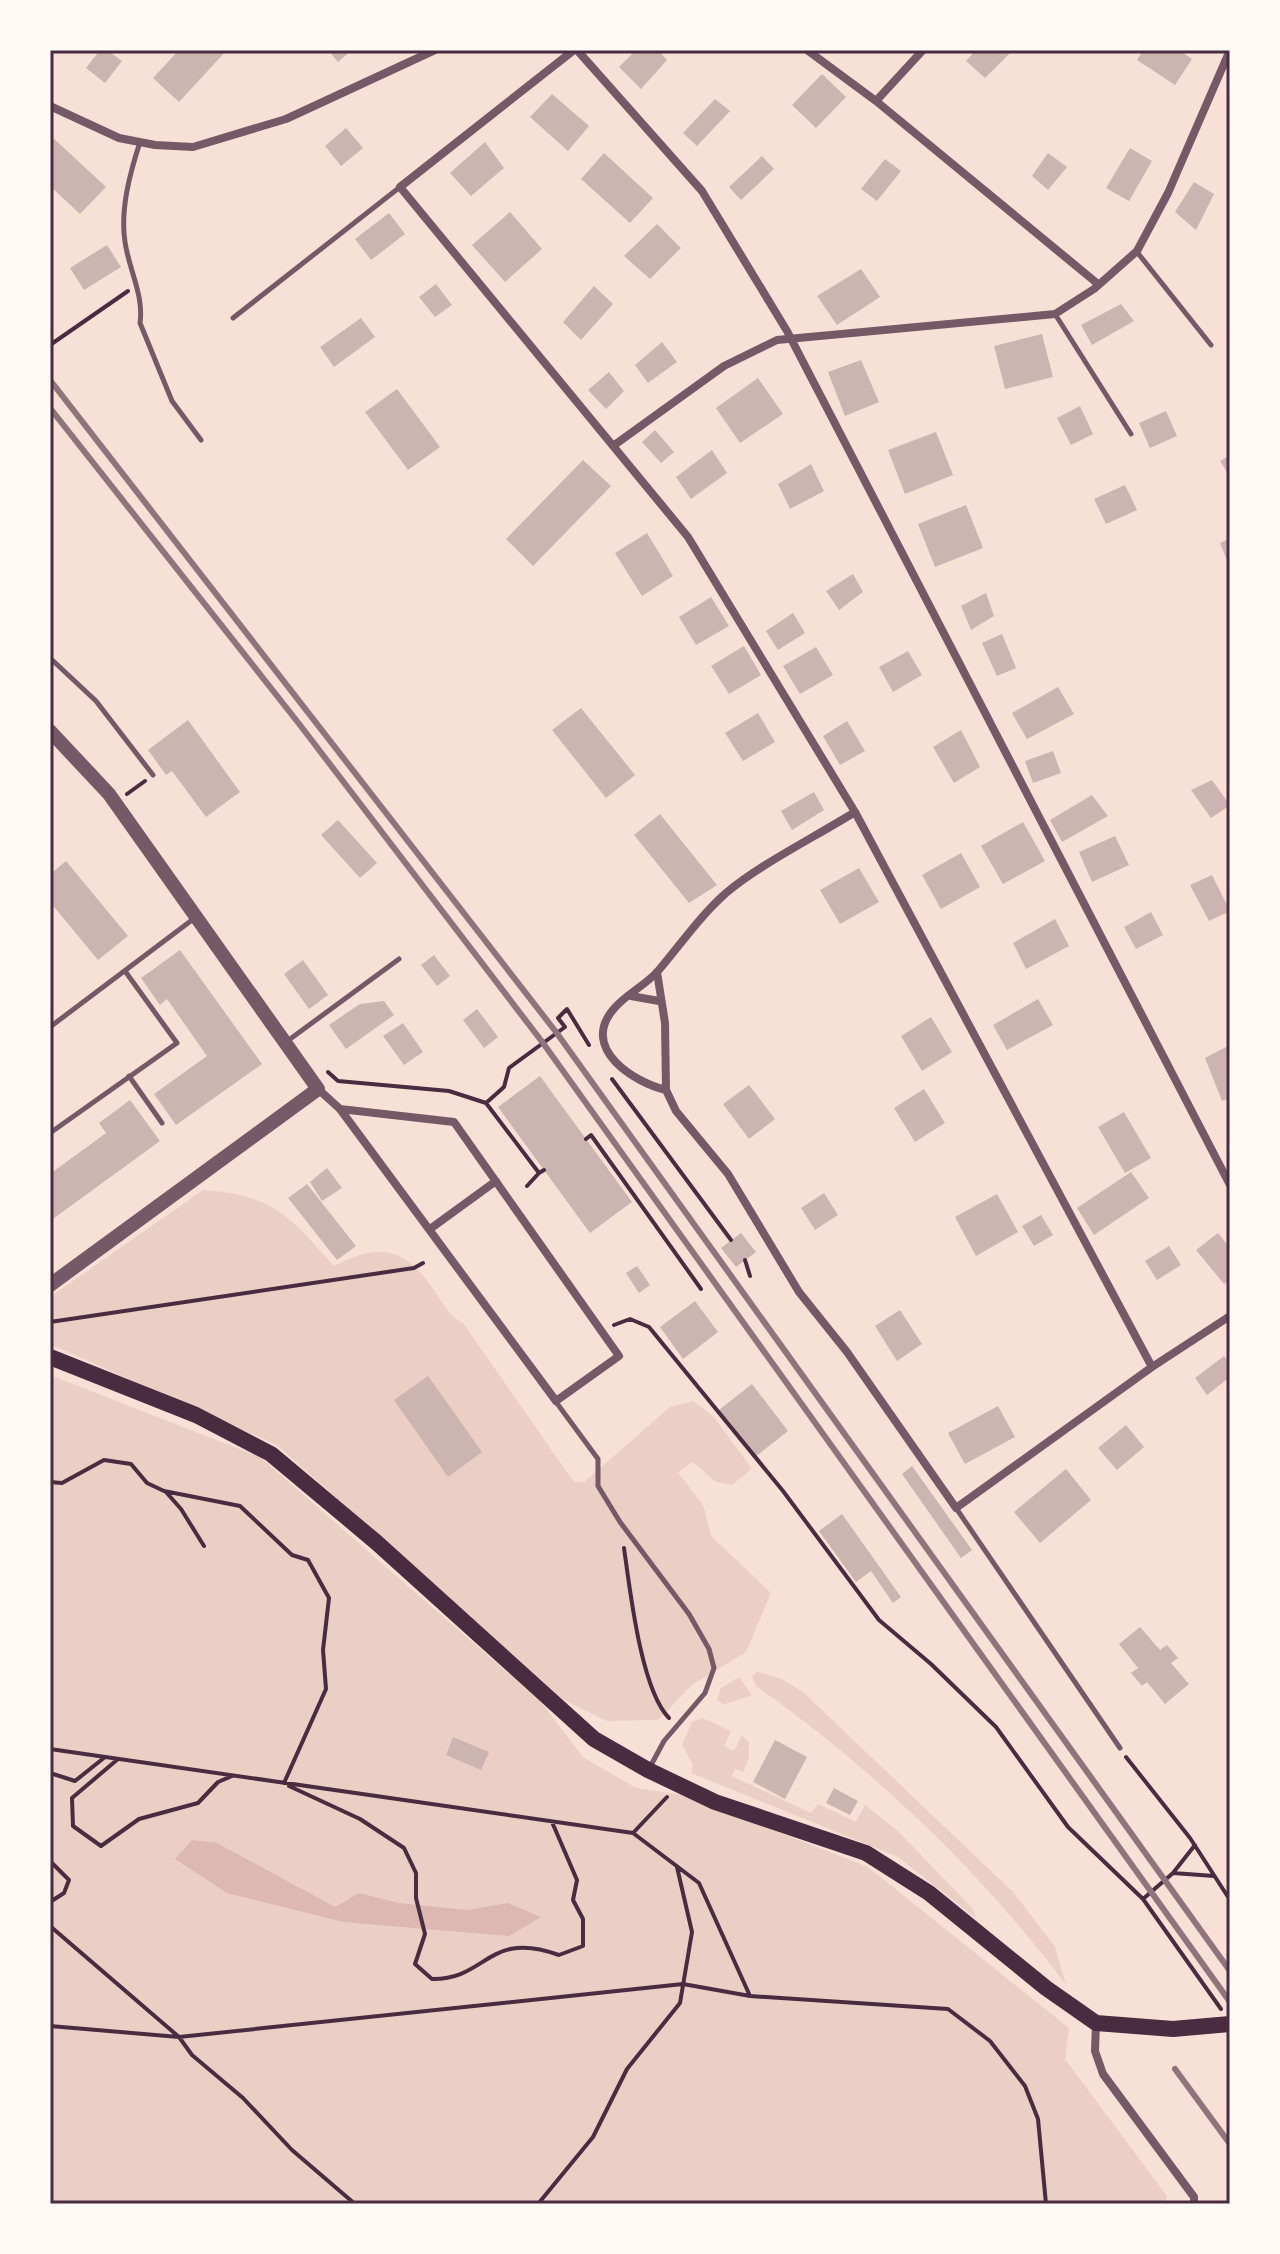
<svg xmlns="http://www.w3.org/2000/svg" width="1280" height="2254" font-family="Lato,sans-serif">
<rect width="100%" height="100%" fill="#f7e1d7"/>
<path fill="#ebcfc5" d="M203,1190C274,1195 288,1215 334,1266C379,1243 404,1246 434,1290C443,1303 449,1316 463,1323L574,1482H584L670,1407L693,1401L714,1417L752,1469L732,1485L716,1482L693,1462L678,1472L704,1507L711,1536L771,1593L746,1652L692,1685L658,1720L607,1721L564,1700L277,1445L50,1344V1297Z
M50,1375L260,1457L541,1702L583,1757L636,1788L683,1795L868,1867L1069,2028L1065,2059L1167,2196L1166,2204H50Z
M757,1672L780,1678L803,1692L1014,1893L1055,1947L1066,1985C981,1871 872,1768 756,1686L752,1676Z
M739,1677L752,1695L723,1705L717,1699L721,1688Z
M702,1718L731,1731L724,1746L734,1751L742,1735L749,1743V1758L743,1772L735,1769L732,1776L811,1813L818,1804L856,1822L865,1805L898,1831L972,1908L976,1918L898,1857L691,1773L693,1765L682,1745L692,1722Z"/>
<path fill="#dcb8b0" d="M192,1840L217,1843L335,1907L359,1893L399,1903L467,1910L508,1903L541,1917L509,1936L343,1922L227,1893L175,1859Z"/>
<path fill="#ccb4b1" d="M100,50H107L122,61L105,83L86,68Z
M179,50H227L179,102L153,78Z
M328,50H352L338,62Z
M636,50H658L667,60L641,89L619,67Z
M976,50H1013L985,78L966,61Z
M1143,50H1179L1192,59L1175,85L1137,60Z
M822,74L846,97L816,128L792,105Z
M552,94L589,126L568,151L530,117Z
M715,99L730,111L697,146L683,133Z
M346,128L363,148L341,166L325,146Z
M50,135L106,187L80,214L50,186Z
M485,142L504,168L471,196L450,173Z
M1130,148L1152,161L1129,201L1106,188Z
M604,153L653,198L630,223L581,179Z
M1048,153L1067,167L1048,190L1032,176Z
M762,156L774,169L741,200L729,187Z
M885,159L901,171L877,201L861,189Z
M1194,182L1214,194L1196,230L1175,212Z
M510,212L542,249L505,282L472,245Z
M389,213L405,234L371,260L355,239Z
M657,224L681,248L650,279L624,256Z
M107,245L121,267L84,290L70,268Z
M861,269L880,297L837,325L817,296Z
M436,284L452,305L435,317L419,297Z
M594,286L613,304L581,340L563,322Z
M1121,304L1134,321L1092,345L1081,325Z
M361,318L375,337L334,367L320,347Z
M1042,334L1053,377L1005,389L994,346Z
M662,342L677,362L648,383L635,365Z
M861,360L879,402L845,416L828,372Z
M609,372L624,391L606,409L588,390Z
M758,378L783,414L740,443L716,408Z
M397,389L440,447L408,470L365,412Z
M1080,406L1093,434L1071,445L1057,418Z
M1166,411L1177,436L1150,448L1139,423Z
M655,430L674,452L661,463L642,442Z
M936,432L953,475L905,494L888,450Z
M712,450L727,473L691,499L676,477Z
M1230,455V477L1220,461Z
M583,460L611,486L533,566L506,539Z
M811,464L824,491L790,509L778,484Z
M1125,485L1137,510L1106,524L1094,499Z
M966,505L983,548L935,567L918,524Z
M647,533L673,576L642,596L615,553Z
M1230,538V568L1220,543Z
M853,574L863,592L839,610L826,591Z
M986,593L994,616L971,630L961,606Z
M711,597L729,626L696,645L679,617Z
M793,613L805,633L778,650L766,631Z
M1002,634L1016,668L997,676L982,643Z
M744,646L761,675L729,694L711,666Z
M816,647L833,675L800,694L783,666Z
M908,651L922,675L893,692L879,667Z
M1058,687L1074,714L1027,739L1012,713Z
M581,708L635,775L606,798L552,730Z
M758,713L775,742L743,761L725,733Z
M188,720L240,792L206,817L172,771L166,775L148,750Z
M847,721L865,751L840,765L823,736Z
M961,730L980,767L954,783L933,747Z
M1053,751L1061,773L1033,783L1025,761Z
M1212,780L1230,805L1211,818L1191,790Z
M814,792L824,810L792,830L781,811Z
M1092,795L1108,816L1062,842L1050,820Z
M660,814L717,885L689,903L634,835Z
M338,820L377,863L360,878L321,835Z
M1023,822L1045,861L1003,884L981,846Z
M1115,836L1129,865L1092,882L1079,852Z
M961,853L980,887L941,909L922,875Z
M66,861L128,936L98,960L50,902V869L53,872Z
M859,868L879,902L840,924L820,890Z
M1212,875L1230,911L1209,921L1190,885Z
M1151,912L1163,935L1136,949L1124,927Z
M1055,919L1069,946L1026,969L1013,943Z
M180,950L262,1064L176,1125L154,1094L207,1056L167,999L160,1005L141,978Z
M434,955L450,976L437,986L421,965Z
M303,960L328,995L309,1009L284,974Z
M1038,999L1053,1025L1007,1050L993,1025Z
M384,1001L394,1015L346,1049L329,1025L360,1004Z
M477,1009L498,1037L484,1048L463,1020Z
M931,1017L952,1052L922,1071L901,1036Z
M403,1023L423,1052L404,1065L383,1036Z
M1230,1045V1098L1222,1101L1205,1058Z
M540,1076L632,1202L590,1233L498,1107Z
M749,1085L775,1119L749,1139L723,1104Z
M924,1089L945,1123L915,1142L894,1108Z
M130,1100L160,1141L50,1221V1174L106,1133L99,1123Z
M1124,1112L1151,1158L1125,1173L1098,1127Z
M327,1168L342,1188L322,1201L310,1182Z
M1131,1172L1149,1198L1094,1235L1077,1208Z
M307,1184L356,1246L337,1260L288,1198Z
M824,1193L838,1215L815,1230L801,1208Z
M997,1194L1018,1232L976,1256L955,1217Z
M1041,1215L1053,1235L1034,1246L1022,1226Z
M741,1233L756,1252L736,1267L721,1248Z
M1218,1233L1230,1248V1279L1224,1284L1196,1250Z
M1169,1246L1181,1265L1157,1280L1145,1261Z
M637,1266L650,1285L639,1293L626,1273Z
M695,1301L718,1332L683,1359L660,1327Z
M900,1310L922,1344L897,1361L875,1326Z
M1224,1356L1230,1363V1377L1207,1395L1195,1378Z
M428,1376L482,1452L448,1477L394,1400Z
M752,1384L788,1431L755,1457L719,1410Z
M998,1406L1015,1437L965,1464L948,1433Z
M1126,1425L1144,1447L1117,1470L1098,1448Z
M912,1466L972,1550L961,1558L902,1474Z
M1066,1469L1091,1500L1040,1543L1014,1512Z
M842,1514L901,1597L893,1603L871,1571L856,1582L819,1531Z
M1140,1627L1160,1650L1167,1645L1178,1658L1171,1663L1189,1684L1165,1704L1147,1682L1142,1686L1131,1673L1138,1668L1119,1644Z
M453,1737L489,1752L481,1770L446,1755Z
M775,1740L807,1757L785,1799L753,1782Z
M834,1788L858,1801L850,1815L826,1803Z"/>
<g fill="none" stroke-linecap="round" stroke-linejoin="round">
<path stroke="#4a2c40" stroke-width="4" d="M50,345L128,291
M127,794L145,781
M328,1072L338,1081L449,1091L486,1103L504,1087L509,1068L565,1027L558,1018L567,1009L589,1045
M612,1079L731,1240
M486,1103L539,1173L544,1170
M586,1139L591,1135L701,1289
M527,1186L539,1173
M745,1260L750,1276
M50,1322L414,1268L423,1263
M614,1325L630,1319L649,1327L783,1491L879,1620L931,1664L996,1727L1068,1827L1143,1899L1221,2009
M50,1482L62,1483L104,1460L131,1464L147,1483L164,1491L240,1506L292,1555L308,1560L329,1598L323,1650L326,1689L284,1783
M166,1492L181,1509L204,1546
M624,1548C630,1590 641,1690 669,1718
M50,1749L633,1833L699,1883L750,1996L948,2009L990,2041L1025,2086L1038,2119L1046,2204
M1126,1757L1190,1838L1230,1900
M118,1759L72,1798L73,1826L101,1846L139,1819L198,1803L218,1782L232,1776
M50,1773L75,1781L105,1757
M289,1786L360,1819L404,1848L416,1873V1898L425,1934L415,1964L432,1979C487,1980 488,1929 559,1955L583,1946V1919L573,1900L577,1880L552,1822
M633,1833L667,1797
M50,1861L69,1880L64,1893L50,1902
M1173,1873L1195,1845
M1143,1899L1173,1873L1214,1876
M50,1926L179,2037L192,2055L243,2098L292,2150L355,2204
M50,2026L179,2037L683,1984L750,1996
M538,2204L593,2137L627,2069L680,2003L692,1932L677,1867"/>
<path stroke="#755966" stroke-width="5" d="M140,142C130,173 120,209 125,242C129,270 144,295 140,323L172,401L201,440
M1137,252L1211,345
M1055,314L1131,434
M233,318L400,187
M50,658L96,701L153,775
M50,1027L196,917
M286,1042L399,959
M129,1076L162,1123
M50,1133L177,1043L125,971
M556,1402L598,1459V1486L620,1522L689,1614L709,1649L714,1668L705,1693L664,1741L650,1767
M956,1508L1120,1748"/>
<path stroke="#755966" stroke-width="8" d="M574,50L400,187L688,537L855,812L1152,1367
M577,50L702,191L787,331L1230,1185
M807,50L876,101L1098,284
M876,101L923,50
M50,106L119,138L155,145L193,147L286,119L435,50
M613,446L724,366L777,340L1055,314L1094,289L1137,251L1168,193L1230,50
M657,972L665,1023L666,1090L676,1111L728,1174L799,1292L847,1352L956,1508L1152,1367L1230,1316
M631,996L659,1001
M318,1089L340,1109L556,1401L619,1356L454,1122L340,1109
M666,1090C633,1082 582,1049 612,1011C624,995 645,986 658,971C681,944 700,916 726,893C762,863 815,837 855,812
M430,1229L496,1181
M1096,2023L1095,2051L1103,2074L1194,2197V2204"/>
<path stroke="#755966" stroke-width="14" d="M50,731L109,794L318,1089L50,1285"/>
<path stroke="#4a2c40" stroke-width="16" d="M50,1357L196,1415L271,1454L376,1542L594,1739L648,1770L715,1802L866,1853L929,1893L1046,1988L1096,2023L1173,2029L1230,2024"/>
<path stroke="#8f747c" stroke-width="6" d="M50,380L556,1032L1230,1971
M50,408L300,725L543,1043L1230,2002
M1175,2069L1230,2144"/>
</g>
<rect width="1280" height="2254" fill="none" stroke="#fffaf5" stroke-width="104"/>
<rect x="52" y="52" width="1176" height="2150" fill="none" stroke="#4a2c40" stroke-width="3"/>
</svg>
